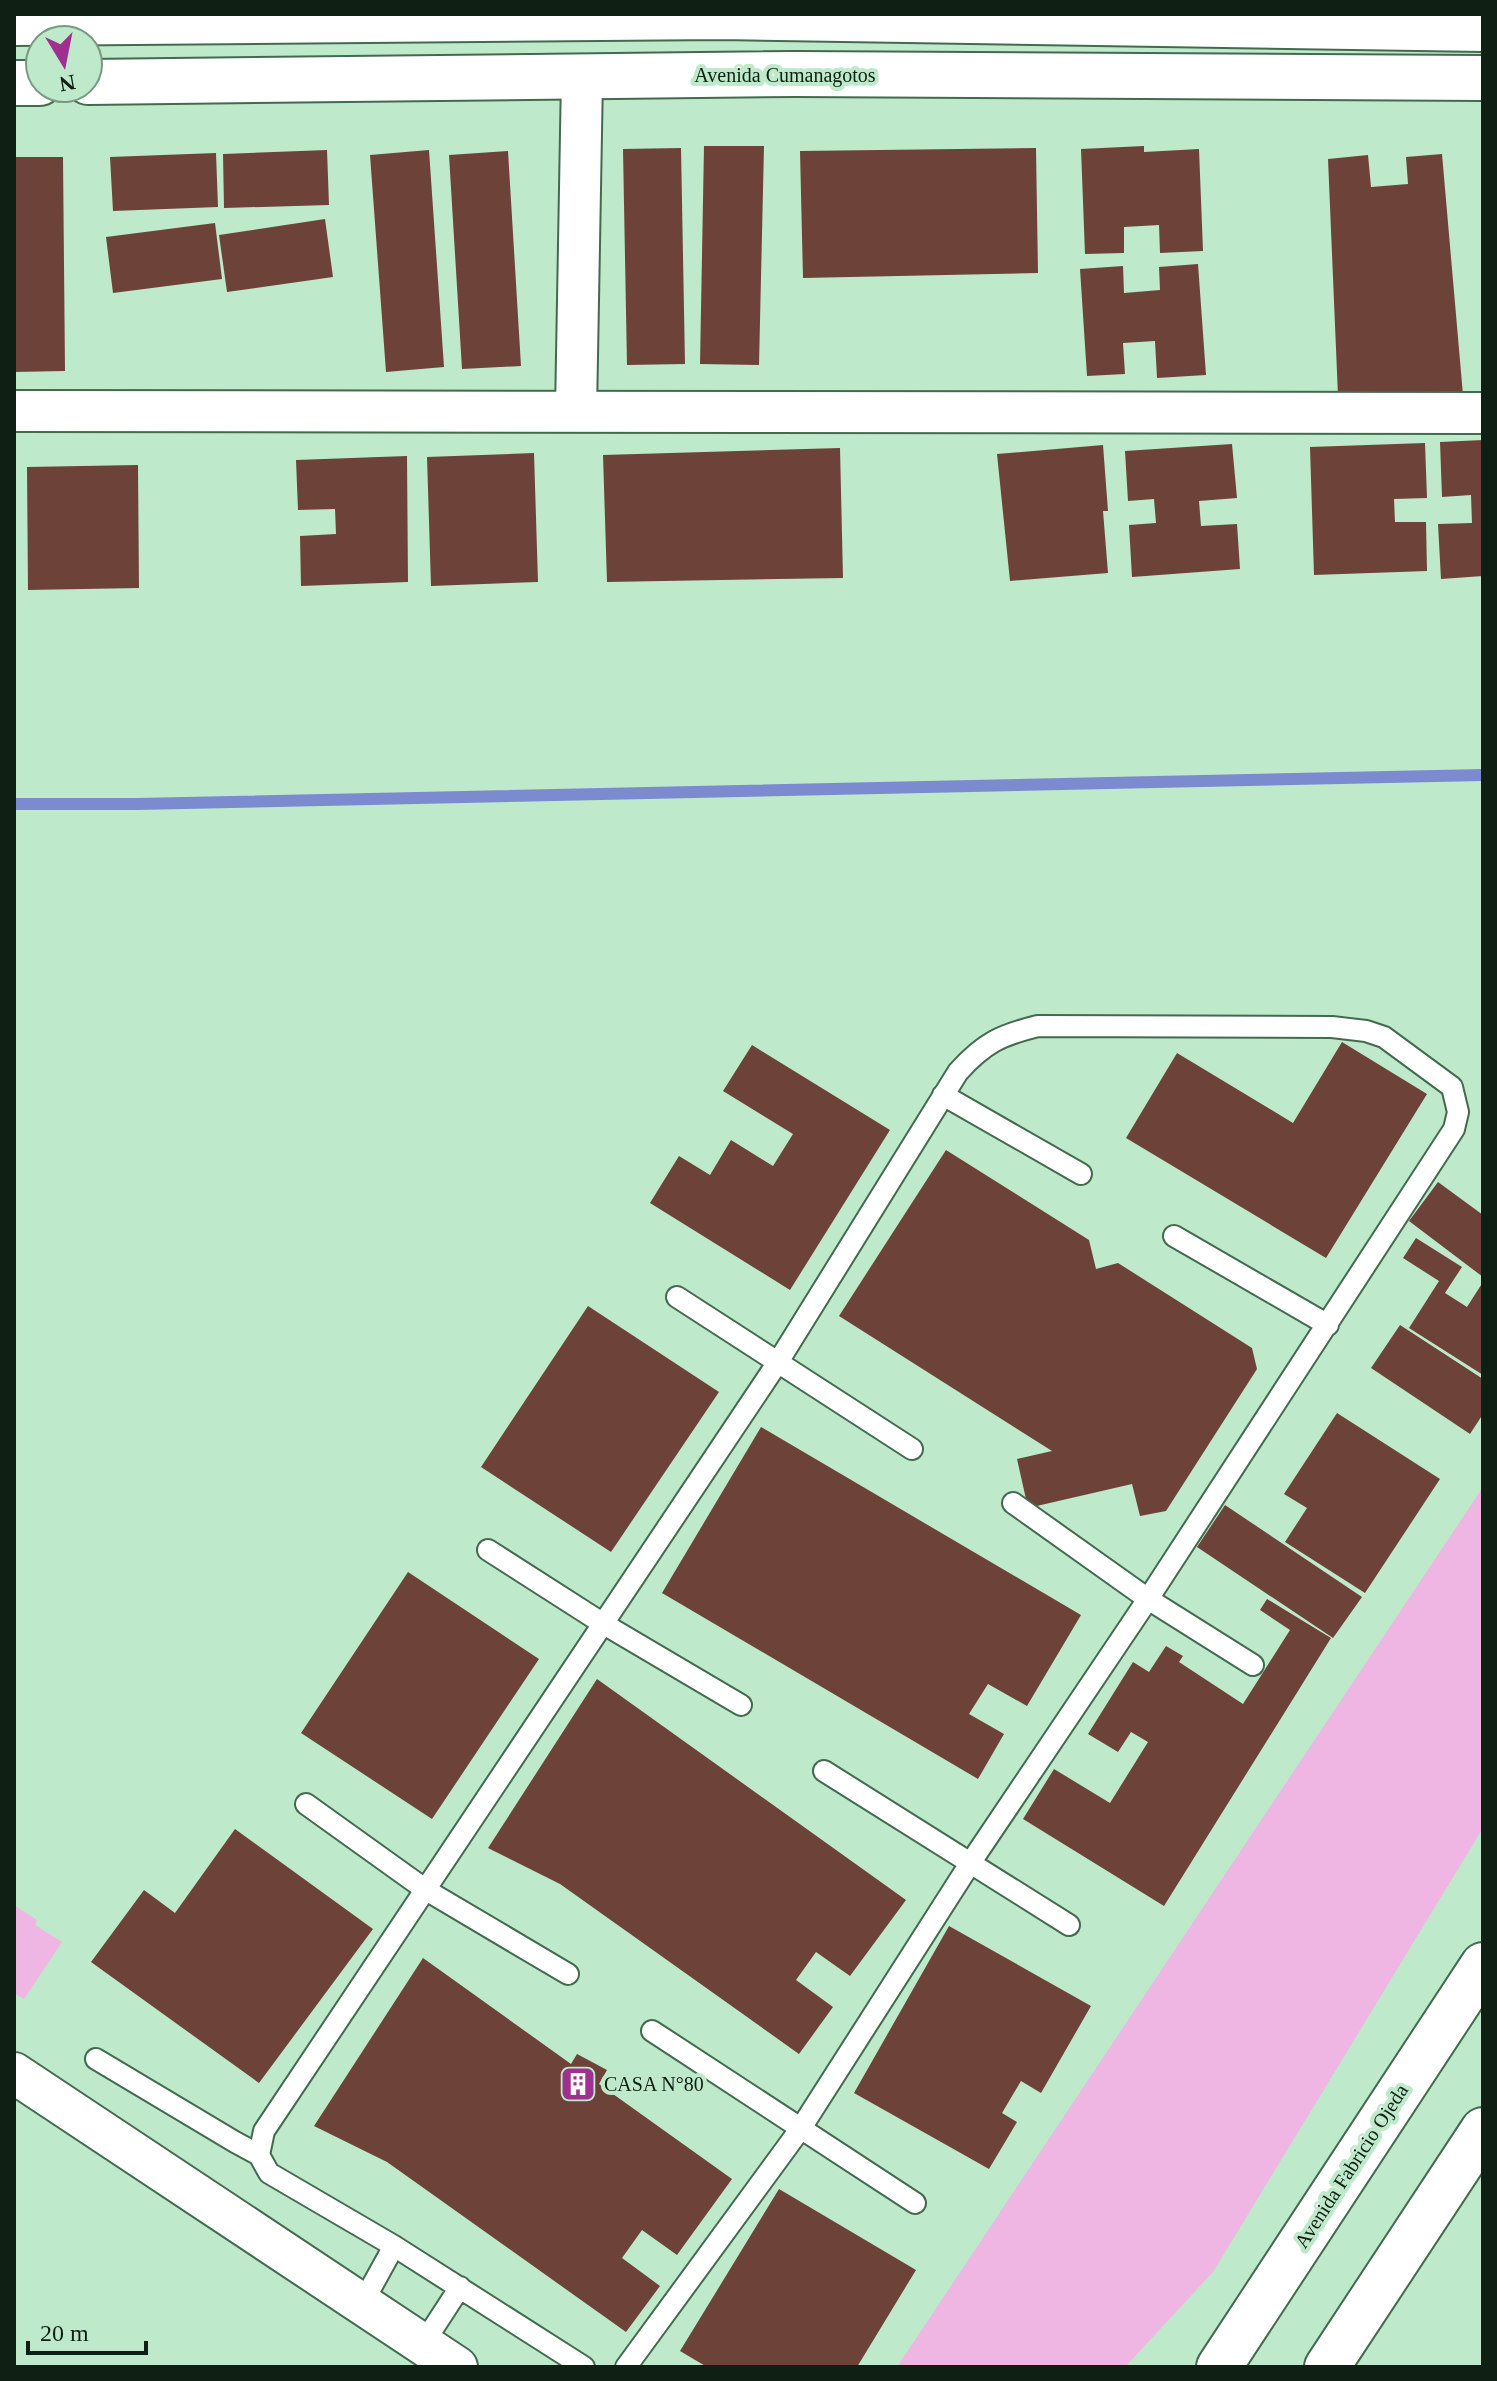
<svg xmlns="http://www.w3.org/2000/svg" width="1497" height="2381" font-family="'Times New Roman',serif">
<rect width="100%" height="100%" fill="#bee9ca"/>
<path fill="#efb6e3" d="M1483,1487V1828L1213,2272L1125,2367H897Z
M14,1905L37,1920L35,1925L62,1942L24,1999L14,1993Z"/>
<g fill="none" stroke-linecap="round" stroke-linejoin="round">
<path stroke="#7c8bd0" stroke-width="12" d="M14,804H137L1483,775"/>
</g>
<path fill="#6d4339" d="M704,146H764L759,365L700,364Z
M1144,146V152L1199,149L1203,251L1160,253L1159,225L1124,227V253L1085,254L1081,149Z
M681,148L685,364L627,365L623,149Z
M1036,148L1038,273L803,278L800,151Z
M327,150L329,205L224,208L223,154Z
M429,150L444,367L386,372L370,155Z
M508,151L521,366L462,369L449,155Z
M216,153L218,207L113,211L110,157Z
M1442,154L1463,395L1338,396L1328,159L1368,155L1371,187L1408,184L1406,157Z
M14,157H63L65,371L14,372Z
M325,219L333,277L227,292L219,235Z
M215,223L222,279L113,293L106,237Z
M1198,264L1206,375L1157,378L1155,341L1123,343L1125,374L1087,376L1080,269L1123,266L1124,293L1160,290L1159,267Z
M1483,440V576L1441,579L1438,524L1472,523L1471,495L1442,497L1440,442Z
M1425,443L1427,498L1394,499L1395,522H1426L1427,571L1314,575L1310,447Z
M1232,444L1237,498L1199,501L1201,526L1237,524L1240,569L1132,577L1129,525L1156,523L1154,499L1128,501L1125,451Z
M1103,445L1108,511H1103L1108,573L1010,581L997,454Z
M840,448L843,578L607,582L603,455Z
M534,453L538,582L431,586L427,457Z
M407,456L408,582L301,586L300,536L336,534L335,509L298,510L296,460Z
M138,465L139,588L28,590L27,467Z
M1342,1042L1427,1094L1326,1258L1126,1138L1177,1053L1293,1123Z
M752,1045L890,1130L790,1290L650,1203L679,1156L710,1175L731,1140L773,1166L793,1134L723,1091Z
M946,1150L1089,1240L1096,1269L1118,1263L1252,1348L1257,1369L1166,1511L1140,1516L1132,1484L1028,1508L1017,1459L1052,1451L839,1316Z
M1438,1182L1483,1215V1277L1409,1221Z
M1416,1238L1462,1267L1445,1293L1467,1307L1483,1282V1375L1409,1328L1439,1281L1403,1258Z
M588,1306L719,1392L611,1552L481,1467Z
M1400,1325L1483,1379V1414L1470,1434L1371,1368Z
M1337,1413L1440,1479L1365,1593L1285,1542L1307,1508L1284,1494Z
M761,1427L1081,1615L1027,1706L988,1684L969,1714L1004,1734L978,1779L662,1593Z
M1225,1505L1362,1597L1333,1638L1197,1547Z
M408,1572L539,1659L432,1819L301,1733Z
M1267,1599L1331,1638L1164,1906L1023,1819L1054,1769L1110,1803L1148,1742L1131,1732L1118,1752L1088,1734L1133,1662L1149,1672L1166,1646L1183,1656L1179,1662L1243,1704L1290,1630L1260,1610Z
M597,1679L906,1900L850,1976L816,1952L796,1980L833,2007L799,2054L560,1884L488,1848Z
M235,1829L373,1929L259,2083L91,1962L144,1890L175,1913Z
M949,1926L1091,2006L1041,2093L1021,2081L1002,2113L1017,2122L989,2169L854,2093Z
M423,1958L571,2064L577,2054L607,2070L599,2084L732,2179L677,2255L642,2230L622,2258L660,2286L626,2332L387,2162L314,2126Z
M779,2189L916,2270L857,2367H707L680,2351Z"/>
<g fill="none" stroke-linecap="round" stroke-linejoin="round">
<defs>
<path id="lane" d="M943,1095L1081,1174
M1174,1236L1328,1325
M677,1297L912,1449
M1013,1503L1148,1599L1253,1665
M488,1550L602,1623L741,1705
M824,1771L1069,1925
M306,1804L426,1890L568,1974
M652,2031L915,2203
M96,2059L235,2142L259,2155
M362,2304L394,2246
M423,2344L460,2287
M584,2367L394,2246L269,2173L259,2155L264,2131L778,1362L958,1072C984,1043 1001,1035 1038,1026L1332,1027L1366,1031L1384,1037L1452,1087L1458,1112L1454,1129L1148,1599L971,1862L801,2128L626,2367"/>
<path id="street" d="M14,411L1483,413
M576,412L582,77
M14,2073L457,2367"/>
<path id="secondary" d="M14,23L722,17L1483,29
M88,82L795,74L1483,78
M14,83H40
M1219,2367L1483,1965
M1327,2367L1483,2130"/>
</defs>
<use href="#lane" stroke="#436a4f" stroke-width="24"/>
<use href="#street" stroke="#436a4f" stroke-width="44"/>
<use href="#secondary" stroke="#436a4f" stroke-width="48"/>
<use href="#lane" stroke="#fff" stroke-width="20"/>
<use href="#street" stroke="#fff" stroke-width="40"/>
<use href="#secondary" stroke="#fff" stroke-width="44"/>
</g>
<defs>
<symbol id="building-square" viewBox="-11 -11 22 22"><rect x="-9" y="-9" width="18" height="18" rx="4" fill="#9f3090" stroke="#bee9ca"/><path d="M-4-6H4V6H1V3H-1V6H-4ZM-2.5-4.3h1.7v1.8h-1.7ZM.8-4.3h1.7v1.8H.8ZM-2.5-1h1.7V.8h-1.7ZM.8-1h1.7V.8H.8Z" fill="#fff"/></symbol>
</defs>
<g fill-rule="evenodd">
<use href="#building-square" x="558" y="2064" width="40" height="40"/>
</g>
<g text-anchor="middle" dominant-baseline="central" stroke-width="8" stroke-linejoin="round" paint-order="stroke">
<g font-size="20" fill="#0f1f14" stroke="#bee9ca">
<text x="785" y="75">Avenida Cumanagotos</text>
<text transform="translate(1351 2166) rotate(-57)">Avenida Fabricio Ojeda</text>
</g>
<g font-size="20" fill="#0f1f14" stroke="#bee9ca" text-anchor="start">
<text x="604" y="2084">CASA N°80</text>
</g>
</g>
<rect width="1497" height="2381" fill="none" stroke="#0f1f14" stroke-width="32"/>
<g transform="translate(64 64) rotate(170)"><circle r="38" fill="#bee9ca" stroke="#789881" stroke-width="2"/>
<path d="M0-6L14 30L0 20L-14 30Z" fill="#9f3090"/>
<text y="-12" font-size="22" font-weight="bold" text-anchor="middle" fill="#0f1f14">N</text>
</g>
<path d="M28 2341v12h118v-12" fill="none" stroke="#0f1f14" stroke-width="4"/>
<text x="40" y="2341" font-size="24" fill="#0f1f14" stroke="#bee9ca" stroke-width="6" paint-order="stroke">20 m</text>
</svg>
